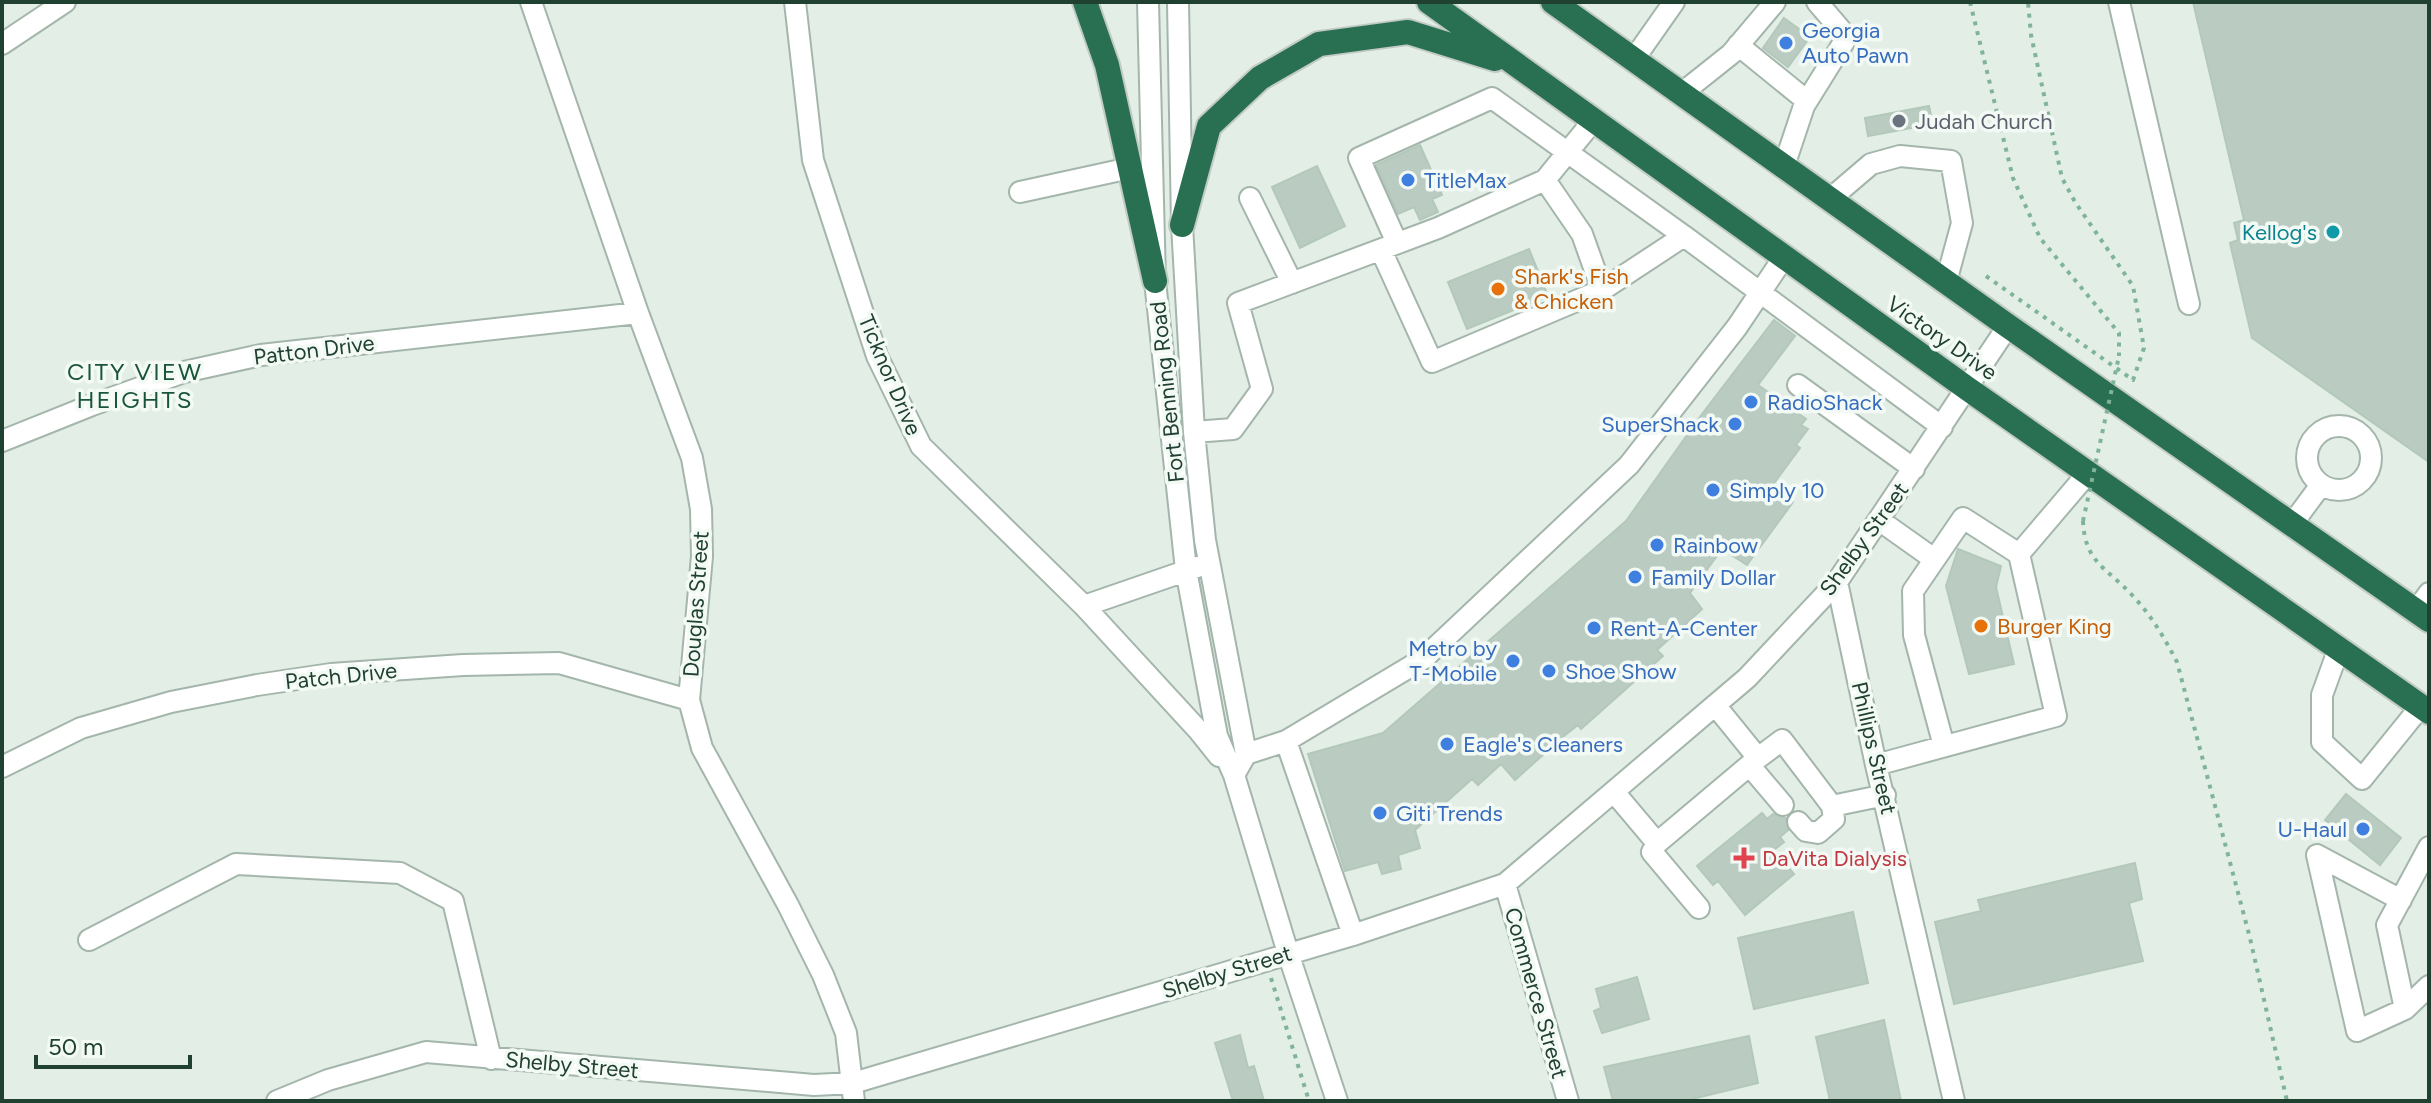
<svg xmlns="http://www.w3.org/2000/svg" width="2431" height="1103" font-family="Figtree,sans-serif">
<rect width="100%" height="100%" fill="#e2eee6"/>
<path fill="#baccc1" stroke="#b3c8bb" stroke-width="2" d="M2193,2H2429V462L2252,338L2230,243L2238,240L2234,223L2244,220Z
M1784,18L1810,37L1788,67L1763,48Z
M1929,106L1933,124L1868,136L1865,118Z
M1420,145L1442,195L1432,199L1438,212L1420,220L1414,207L1398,214L1376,165Z
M1317,166L1345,226L1300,248L1272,187Z
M1529,249L1548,296L1467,329L1448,282Z
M1774,320L1795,336L1758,385L1806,419L1801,425L1808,429L1796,445L1800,448L1772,486L1793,502L1747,565L1722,549L1690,593L1702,609L1657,650L1663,656L1581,729L1578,725L1564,736L1515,780L1501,764L1478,785L1472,779L1415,830L1420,848L1398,855L1401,869L1382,874L1378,862L1345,871L1308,754L1383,733L1626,521L1702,414Z
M1958,549L2001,566L1996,587L2014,664L1969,674L1946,586Z
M2346,794L2401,838L2380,865L2325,820Z
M1762,813L1767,819L1773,814L1786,818L1788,830L1780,837L1784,842L1774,850L1794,874L1745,915L1718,881L1713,885L1697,866Z
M2135,863L2142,899L2129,903L2143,961L1954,1004L1935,922L1981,911L1978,900Z
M1853,912L1868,983L1754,1009L1738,938Z
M1637,977L1649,1019L1602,1033L1594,1011L1601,1008L1596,989Z
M1884,1020L1901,1101H1830L1816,1037Z
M1240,1035L1248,1068L1254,1066L1264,1101H1233L1215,1043Z
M1749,1036L1758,1083L1684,1101H1613L1604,1067Z"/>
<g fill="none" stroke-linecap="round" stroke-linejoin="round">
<defs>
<path id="minor" d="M531,2L638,313L692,458L701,509L702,556L689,700L702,748L788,905L823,975L846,1033L854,1101
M795,2L813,160L877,356L921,446L1084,606L1199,731L1219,756
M1148,2L1155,281L1186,570L1217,736L1234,775L1288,953L1337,1101
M1178,2L1182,225L1194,432L1205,540L1246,754L1234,775
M2119,2L2189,304
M2,44L65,2
M1738,45L1807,101
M1634,59L1674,2
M1682,93L1731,54L1775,2
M1784,166L1804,106L1847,37L1817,2
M1020,192L1130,168
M1250,198L1292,283
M1830,199L1871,164L1900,156L1951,161L1962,223L1946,282
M1684,236L1942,427
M1397,243L1359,158L1492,98L1684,236L1602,290
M1381,250L1432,362L1602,290L1582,234L1545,180
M1798,385L1914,469
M2307 458a32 32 0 1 1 64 0a32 32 0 1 1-64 0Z
M1194,432L1233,429L1262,389L1238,303L1438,228L1545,180L1593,121
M2,441L92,405L184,372L261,355L638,313
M1879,520L1934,559
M2292,524L2321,485
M1837,582L1876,765L1954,1101
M1084,606L1197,567
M2416,611L2429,593
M2339,648L2322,695V742L2362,779L2421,706
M1286,741L1353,935
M1944,746L1914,635L1913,591L1963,518L2019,554
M1246,754L1286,741L1423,659L1629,465L1737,327L1784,257
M1758,758L1782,740L1832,806L1885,795
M1876,765L2056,716L2019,554L2088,473
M1750,766L1783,805
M2,767L81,728L171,702L257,685L331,674L463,665L559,663L689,700
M1614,792L1657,843L1758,758L1715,705
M1798,822L1806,831L1818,833L1834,819L1832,806
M1657,843L1652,852L1699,908
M2429,847L2387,925L2405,1009L2429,986
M1505,884L1568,1101
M2401,900L2317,855L2357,1031L2405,1009
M89,940L236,864L400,873L453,901L491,1059
M277,1101L328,1080L426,1052L814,1085L853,1083L1353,935L1505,884L1747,678L1837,582L2008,326"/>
<path id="highway" d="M1085,2L1107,65L1155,281
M1429,2L1968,389L2429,712
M1553,2L2008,326L2429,620
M1182,225L1209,126L1260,78L1319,44L1408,32L1495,59"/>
</defs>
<use href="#minor" stroke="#a4b6ac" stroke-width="24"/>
<use href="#highway" stroke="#c1cac5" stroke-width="28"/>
<path stroke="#7fb499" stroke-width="4" stroke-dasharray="4 6" stroke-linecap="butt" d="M1970,2L2013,178L2040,238L2119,333V356
M1986,276L2133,380L2144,348L2133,286L2075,202L2062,178L2031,35L2028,2
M2083,521C2085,563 2106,567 2132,595C2151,615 2164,637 2177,662L2250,938L2287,1101
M1271,978L1309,1101"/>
<use href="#minor" stroke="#fff" stroke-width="20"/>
<use href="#highway" stroke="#297053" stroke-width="24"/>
<path stroke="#7fb499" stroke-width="4" stroke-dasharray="4 6" stroke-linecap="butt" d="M2083,521L2119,356"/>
</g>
<g fill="#3f7fe0" stroke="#f3faf5" stroke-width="3">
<circle cx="1786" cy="43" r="8"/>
<circle cx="1408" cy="180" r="8"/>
<circle cx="1751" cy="402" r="8"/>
<circle cx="1735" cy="424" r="8"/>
<circle cx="1713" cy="490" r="8"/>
<circle cx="1657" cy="545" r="8"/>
<circle cx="1635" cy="577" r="8"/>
<circle cx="1594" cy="628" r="8"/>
<circle cx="1513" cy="661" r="8"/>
<circle cx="1549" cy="671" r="8"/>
<circle cx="1447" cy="744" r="8"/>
<circle cx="1380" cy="813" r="8"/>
<circle cx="2363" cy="829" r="8"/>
</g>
<circle fill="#6b7280" stroke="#f3faf5" stroke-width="3" cx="1899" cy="121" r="8"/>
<circle fill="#0f9aa8" stroke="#f3faf5" stroke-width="3" cx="2333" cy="232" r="8"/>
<g fill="#e8710a" stroke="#f3faf5" stroke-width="3">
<circle cx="1498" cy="289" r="8"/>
<circle cx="1981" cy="626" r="8"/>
</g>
<path fill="#e0444e" stroke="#f3faf5" stroke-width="3" d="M1740 846h8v8h8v8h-8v8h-8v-8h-8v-8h8z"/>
<g text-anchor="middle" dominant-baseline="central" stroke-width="7" stroke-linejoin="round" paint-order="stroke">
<g font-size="22" fill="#366cbe" stroke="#f3faf5" text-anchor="start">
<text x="1802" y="30">Georgia<tspan x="1802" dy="25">Auto Pawn</tspan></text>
<text x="1424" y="180">TitleMax</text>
<text x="1767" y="402">RadioShack</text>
<text x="1719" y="424" text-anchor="end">SuperShack</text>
<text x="1729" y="490">Simply 10</text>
<text x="1673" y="545">Rainbow</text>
<text x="1651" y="577">Family Dollar</text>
<text x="1610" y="628">Rent-A-Center</text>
<text x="1497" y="648" text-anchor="end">Metro by<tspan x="1497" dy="25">T-Mobile</tspan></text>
<text x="1565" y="671">Shoe Show</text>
<text x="1463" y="744">Eagle's Cleaners</text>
<text x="1396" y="813">Giti Trends</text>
<text x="2347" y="829" text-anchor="end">U-Haul</text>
</g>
<g font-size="22" fill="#5b616d" stroke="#f3faf5" text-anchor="start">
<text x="1915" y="121">Judah Church</text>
</g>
<g font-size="22" fill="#0d838f" stroke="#f3faf5" text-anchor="end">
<text x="2317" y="232">Kellog's</text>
</g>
<g font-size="22" fill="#c56008" stroke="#f3faf5" text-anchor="start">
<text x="1514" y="276">Shark's Fish<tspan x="1514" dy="25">&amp; Chicken</tspan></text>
<text x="1997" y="626">Burger King</text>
</g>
<g font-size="22" fill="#204031" stroke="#f3faf5">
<text transform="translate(1942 338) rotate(35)">Victory Drive</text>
<text transform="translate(314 350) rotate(-7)">Patton Drive</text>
<text transform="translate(890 375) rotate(67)">Ticknor Drive</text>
<text transform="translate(1167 392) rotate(-96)">Fort Benning Road</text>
<text transform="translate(1864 539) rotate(-54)">Shelby Street</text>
<text transform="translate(696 604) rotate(-86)">Douglas Street</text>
<text transform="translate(341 676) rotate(-6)">Patch Drive</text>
<text transform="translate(1874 748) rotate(77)">Phillips Street</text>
<text transform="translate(1227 972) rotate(-17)">Shelby Street</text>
<text transform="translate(1536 993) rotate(74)">Commerce Street</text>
<text transform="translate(572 1065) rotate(5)">Shelby Street</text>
</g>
<g font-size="22" fill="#be3a42" stroke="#f3faf5" text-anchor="start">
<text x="1762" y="858">DaVita Dialysis</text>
</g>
<g font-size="24" letter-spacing="2" fill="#1a553b" stroke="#f3faf5">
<text x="135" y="371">CITY VIEW<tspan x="135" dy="28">HEIGHTS</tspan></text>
</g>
</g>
<rect width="2431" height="1103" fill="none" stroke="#204031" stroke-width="8"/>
<path d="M36 1055v12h154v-12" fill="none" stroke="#204031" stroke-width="4"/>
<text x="48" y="1055" font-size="24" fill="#204031" stroke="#f3faf5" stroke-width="6" paint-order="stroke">50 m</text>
</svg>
